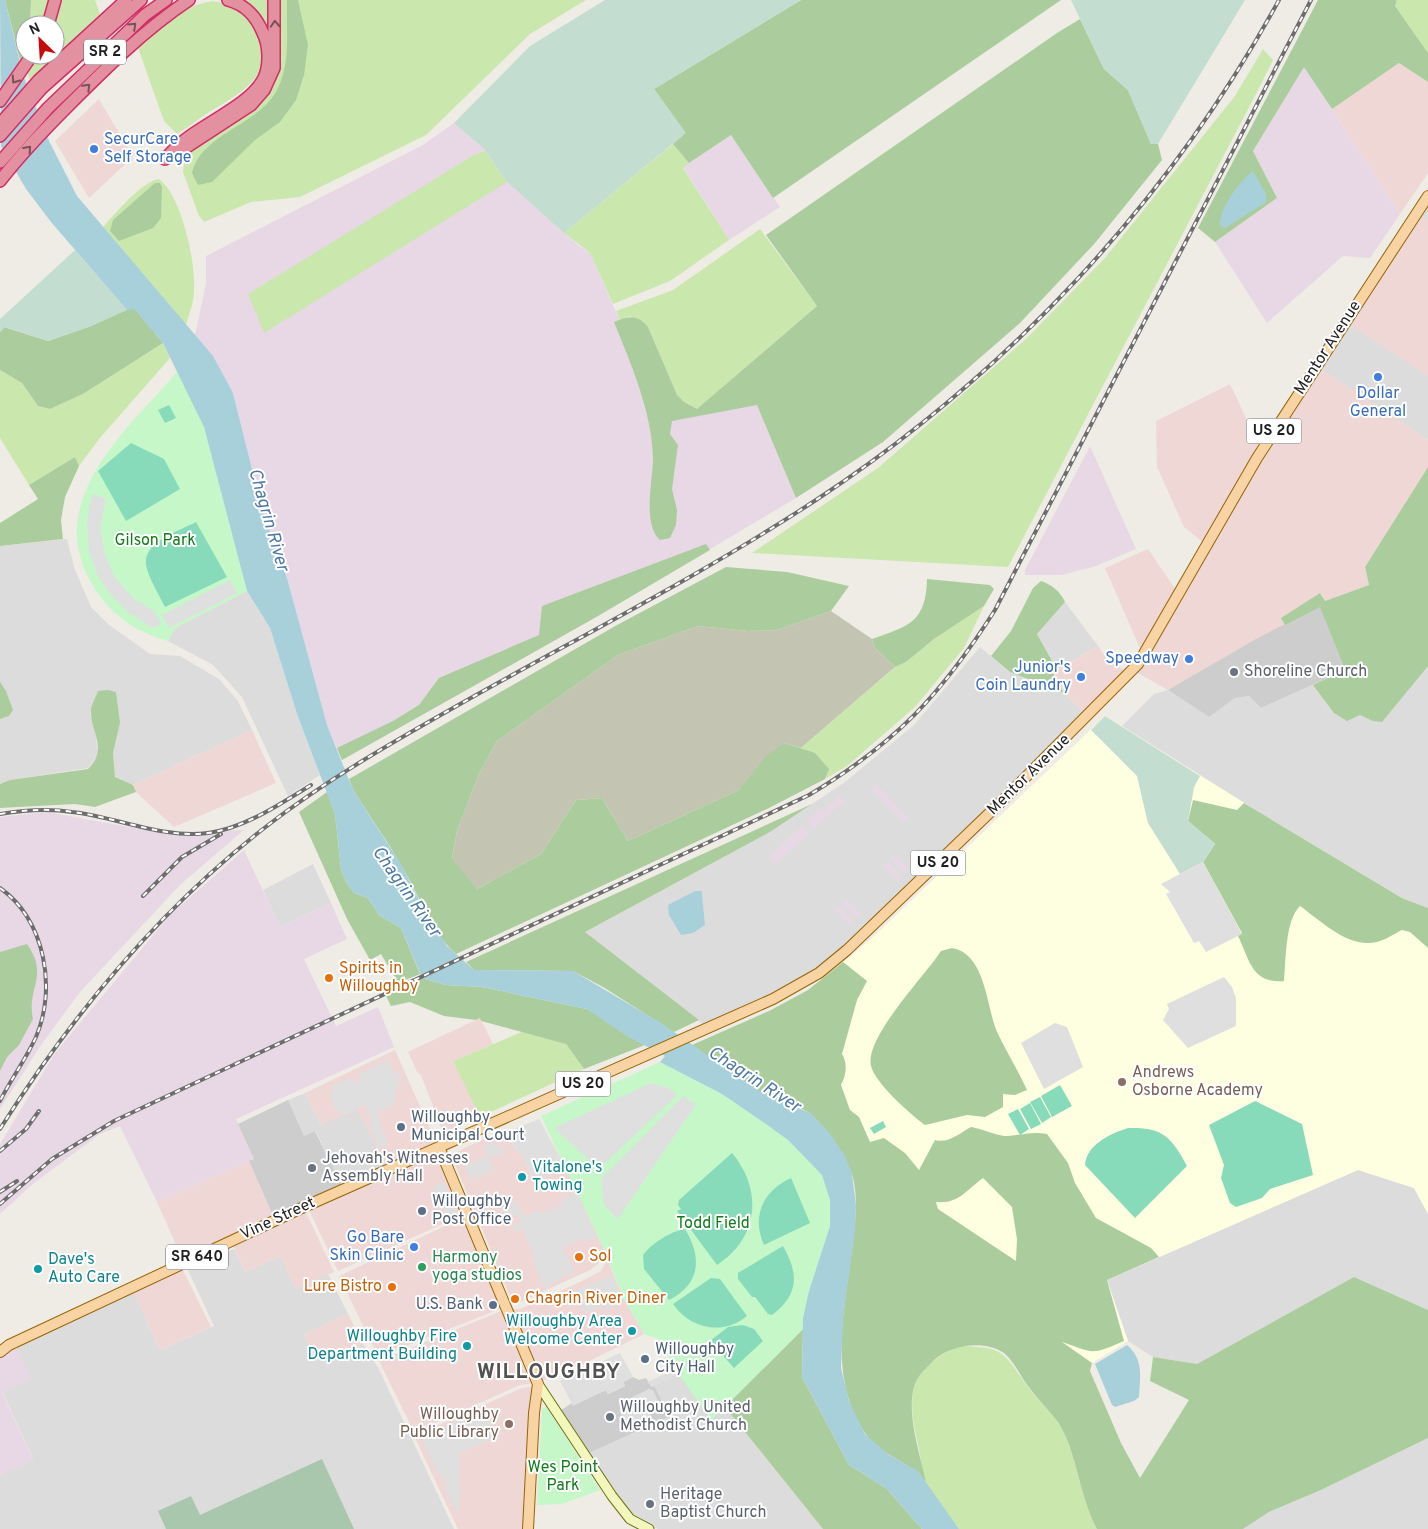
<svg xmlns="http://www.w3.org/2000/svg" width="1428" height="1529" font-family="Overpass,sans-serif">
<rect width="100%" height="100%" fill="#efece6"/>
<path fill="#dddcdc" d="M1428,196V440L1316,366Z
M67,539L75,570L91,607L108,624L150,654L180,656L219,679L238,701L252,730L133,785L115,777L113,753L120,723L90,713L95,728L98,755L88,768L10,780L0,784V546Z
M247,591L270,628L298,717L320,775L288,796L242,697L213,665L168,641L175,628Z
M1065,602L1098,646L1057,670L1037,634Z
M1428,644V908L1402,898L1262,814L1122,726L1154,694L1168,690L1209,717L1235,698L1249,696L1261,708L1345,670Z
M980,647L1010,672L1064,693L1085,714L855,938L803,978L704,1025L585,932L770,832L845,782L914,725Z
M313,864L331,903L280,927L263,890Z
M305,1093L321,1125L357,1108L386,1165L341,1185L316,1131L304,1136L288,1100Z
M1358,1170L1414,1188L1428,1214V1310L1354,1277L1197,1364L1153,1357L1128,1341L1107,1280Z
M234,1249L245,1272L281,1256L295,1289L328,1274L348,1314L304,1334L312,1351L325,1346L332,1359L363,1344L379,1369L454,1529H0V1475L33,1459L2,1391L15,1347L133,1291L160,1350L214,1326L188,1270Z
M677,1371L711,1420L725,1407L823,1529H658L631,1517L587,1454L668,1418L654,1385L670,1378Z
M1428,1438V1529H1243L1269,1512L1321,1490Z"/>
<path fill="#efd7d6" d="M1399,63L1428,82V173L1400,214L1332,109Z
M99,99L133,157L89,198L55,141Z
M1420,214L1428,220V376L1347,323Z
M1318,367L1428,440V467L1365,567L1369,585L1325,601L1321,593L1282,618L1285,625L1168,690L1136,672Z
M1230,384L1260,448L1205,544L1184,527L1157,467L1156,421Z
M1148,549L1178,593L1142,653L1105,568Z
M1098,646L1105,656L1125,671L1085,714L1064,693L1053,673Z
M252,730L276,783L174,827L136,792L133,785Z
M480,1018L493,1044L453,1061L480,1117L447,1131L441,1127L421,1075L417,1072L408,1052Z
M395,1050L437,1145L386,1165L357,1109L321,1125L305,1093Z
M502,1131L523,1157L534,1181L566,1168L605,1252L599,1263L590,1270L516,1304L512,1301L454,1162L457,1158L461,1157L458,1152L462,1149Z
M438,1149L465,1214L338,1271L308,1208Z
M249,1161L274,1218L183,1260L157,1202Z
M304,1208L334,1272L295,1289L281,1256L245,1272L232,1243Z
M466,1216L505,1307L378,1357L339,1276Z
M607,1259L625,1301L644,1334L577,1367L539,1382L509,1309H520L580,1282L601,1271Z
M182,1268L211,1327L160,1350L133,1291Z
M506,1309L533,1383L520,1385L414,1432L379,1361Z
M348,1314L363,1344L332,1359L325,1346L313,1352L304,1334Z
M535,1386L527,1529H458L414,1436L522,1388Z"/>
<path fill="#e8d8e5" d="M1304,66L1400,214L1370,258L1343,256L1267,323L1215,242L1277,198L1253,151Z
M454,123L484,149L507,182L578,245L590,253L628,339L757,404L796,498L598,616L342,760L327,725L287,578L262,509L233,393L195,335L206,284V256L423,145Z
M731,135L780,207L729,240L683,167Z
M1090,446L1136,549L1096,566L1062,575H1025V570Z
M876,784L908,818L903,822L871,789Z
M840,796L844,801L814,828L807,821L819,809L823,812Z
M47,812L162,833L244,830L180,885L80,992L41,1045L0,1109V817Z
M802,826L809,833L776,864L769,857Z
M244,850L280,927L331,903L347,939L304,959L336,1026L378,1007L394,1047L236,1119L254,1159L157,1202L120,1126L100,1134L34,1183L0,1214V1144L55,1053L170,915Z
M894,854L908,869L904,873L890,858Z
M887,861L901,876L896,880L882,865Z
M846,899L861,914L856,918L842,903Z
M839,906L853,921L849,925L835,910Z
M15,1347L31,1379L2,1392L33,1460L0,1475V1354Z"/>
<path fill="#fefee1" d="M1105,716L1262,814L1402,898L1428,908V1214L1414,1188L1358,1170L1107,1280L1128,1341L1092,1363L1086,1383L1004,1323L769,1011L808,990L871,939Z"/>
<path fill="#cdcdcd" d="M1320,606L1345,670L1261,708L1249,696L1235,698L1209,717L1168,690L1256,639Z
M288,1100L304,1136L315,1131L343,1188L274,1218L249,1161L254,1159L238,1124Z
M633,1377L639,1380L646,1378L652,1387L654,1385L669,1417L587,1454L558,1412L572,1403L573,1405L606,1390L608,1394L617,1390L625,1386L623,1382Z"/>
<path fill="#c4c4b2" d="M831,611L872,639L875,648L895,667L801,748L785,743L739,790L628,841L602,798L576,800L541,854L477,889L452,859L457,831L478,776L497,741L618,655L698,626L748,631L777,630Z"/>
<path fill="#cae7ae" d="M31,0H52L42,25H30Z
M58,0H95L100,14L31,83L27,71L37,55H55V25H51Z
M238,0H269L272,24L268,34Z
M277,0H586L530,34L426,135L300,197L251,202L204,222L199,216L183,172L185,157L183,156L259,103Z
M1397,0H1428V53L1395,6Z
M213,1C233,5 246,14 256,31C281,76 236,95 206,114C196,121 187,128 177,134L164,121L137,45C164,23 178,7 213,1Z
M1263,49L1273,60L1256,94L1008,567L752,553L878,468L1026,339L1105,258L1235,96Z
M673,144L689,163L683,168L729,240L670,281L613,304L590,253L564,233Z
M485,151L507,182L264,333L248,294L474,155Z
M159,179C182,196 196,263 194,291C194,302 189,314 186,325L103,227C114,215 142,181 159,179Z
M760,229L817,306L697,409L684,402L677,395L648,327L630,316L620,320L616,311L673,290Z
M163,343L170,358L99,439L79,466L75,457L29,485L0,438V370L22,383L38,406L50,409L83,394Z
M984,606L964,648L915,707L847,766L825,779L828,769L801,748L895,667L906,662L934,639Z
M524,1031L566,1044L584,1069L480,1117L453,1061Z
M959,1346C1006,1347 1002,1352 1028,1387C1037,1400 1050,1410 1058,1422C1077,1451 1079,1496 1097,1529H959C950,1515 932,1496 926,1482C921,1471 921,1456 918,1445C907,1395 907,1369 959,1346Z"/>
<path fill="#abcd9d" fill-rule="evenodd" d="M5,0H31L30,25H25V51L20,60Z
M287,0H298L308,45L304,75L296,100L280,122L255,140L212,182L198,185L192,173C201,133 261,125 278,88C291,61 286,29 287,0Z
M801,0H1061L773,198L731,135L689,163L673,144L685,133L654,89Z
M1318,0H1397L1395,6L1428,53V82L1399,63L1332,109L1304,67L1253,151L1277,198L1215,242L1198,228Z
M1080,19L1104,69L1128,90L1151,144H1158L1162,160L1095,243L1020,323L883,442L796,498L757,405L672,421L670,434L678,445L672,489L677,510L676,525L670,538L660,540C642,524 653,481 653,458C652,412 631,364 614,322C629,316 637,314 648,327L677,395L684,402L697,409L817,306L766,235L1057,33Z
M155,183H160L162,187L161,218L153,228L119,241L110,231L113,220Z
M130,308H134L163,343L83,394L50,409L38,406L22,383L0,370V332L4,327L48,341L91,326Z
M75,457L79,466L65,497L61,520L63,539L0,546V523L38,499L29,485Z
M1428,467V666L1382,722L1373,721L1360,715L1347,721L1334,713L1313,685L1345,670L1320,607L1285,625L1281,618L1320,593L1325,601L1369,585L1365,567Z
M706,544L710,550L598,616L342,760L337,748L393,721L419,705L439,678L539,635L542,606Z
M726,567L787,572L849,586L831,611L777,630L748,631L698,626L618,655L497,741L478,776L457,831L452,858L477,889L541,854L576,800L602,798L628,841L739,790L766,756L785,743L815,753L829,769L825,779L769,808L456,954C430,931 419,894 401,865C386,839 369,815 353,790L349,779L617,625Z
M927,579L990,585L994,589L984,606L934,639L906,662L895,667L875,648L872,639C908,626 926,623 927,579Z
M1041,581C1052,585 1060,591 1065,602L1037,634L1057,670L1053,673L1064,693L1010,672L991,656L1011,631L1033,588Z
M0,682L6,691L13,710L9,716L0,719Z
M108,690L116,692L120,723L113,753L115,777L133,785L136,792L95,807L75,804L0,808V784L10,780L88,769C108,749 92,735 91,713C90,707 96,697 98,691Z
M327,792L335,814L341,869L346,882L354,893L368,898L379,915L401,928L420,974L398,983L381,954L370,960L347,919L299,812Z
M1193,800L1237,810L1244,803L1402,898L1428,908V948L1410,932L1402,930C1394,934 1385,940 1377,942C1349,949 1321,921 1300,906C1285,920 1286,961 1284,981C1251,984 1249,958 1238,936L1242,933L1203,862L1215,844L1188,821Z
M812,804L770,832L585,932L699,1020L674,1032L603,987L573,971L474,970L466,962Z
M27,944C50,977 26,987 33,1019L19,1045L7,1057L0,1071V952Z
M952,948C986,954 986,1006 997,1032C1006,1051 1018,1070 1027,1090L1015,1095L1003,1094V1107L985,1117L967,1115L925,1125C910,1114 875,1083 871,1066C864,1038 925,976 941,951Z
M843,962L867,981L857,1000L842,1054C848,1064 846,1075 841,1085L850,1110L859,1117L870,1142L884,1138L905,1153L919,1170L935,1140C948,1144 960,1133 971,1127C979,1128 1001,1137 1007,1136C1022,1135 1031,1131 1047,1134L1068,1163L1075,1183L1096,1218L1151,1248L1159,1257L1107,1280L1124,1341C1089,1356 1095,1353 1062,1342L1092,1363L1090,1371L1121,1443L1140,1478L1189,1400L1150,1381L1153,1357L1197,1364L1354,1277L1428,1310V1438L1321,1490L1269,1512L1243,1529H1097C1079,1496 1077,1451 1058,1422C1050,1411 1039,1401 1031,1390C1022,1380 1015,1362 1004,1353C984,1339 949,1345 933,1361C929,1366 923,1370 920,1375C901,1400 920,1453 926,1482C910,1461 880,1456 865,1433C828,1379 844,1310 852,1249C855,1226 859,1197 852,1174C850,1166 819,1121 812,1115C804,1107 770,1096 757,1090C734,1078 713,1059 692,1045L769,1011L808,990ZM983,1178L1012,1207L1017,1239L1016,1261L938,1209L936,1202C959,1204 965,1191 983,1178Z
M422,978L446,985L482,987L587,1009L645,1045L584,1069L566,1044L481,1021L480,1018L476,1020L444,1016L410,1002L391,1006L386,996Z
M803,1329L802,1377L849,1465L886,1488L922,1529H823L725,1407L711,1421L669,1359L763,1369Z"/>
<path fill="#c4ddd1" d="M605,0H801L654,89L686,133L564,233L507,182L484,149L454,123L530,46Z
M1071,0H1245L1158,144H1151L1128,90L1104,69Z
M75,250L127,310L91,326L48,341L5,327L0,332V319Z
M1105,716L1200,776L1194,787L1188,821L1215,844L1203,862L1180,874L1148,823L1137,776L1091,730Z"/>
<path fill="#a8c7ad" d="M322,1459L354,1529H166L158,1511L191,1496L200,1515Z"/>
<path fill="#c5f7c9" d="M178,371L204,427L247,591L175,628L168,641C138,633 112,616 95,589C39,503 126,431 178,371Z
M660,1062L722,1094L766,1124L788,1140L823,1175L830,1200V1226L809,1291L803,1318V1329L711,1421L674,1367L658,1339L644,1334L625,1301L605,1252L541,1116Z
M546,1407L547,1408L600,1490L562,1504L537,1505L542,1409Z"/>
<path fill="#88dbba" d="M169,405L176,418L165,423L158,410Z
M131,443L164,459L180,489L126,521L98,471Z
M196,522L227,577L165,607C160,596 146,574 146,563C144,542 181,530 196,522Z
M1060,1085L1072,1106L1052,1117L1041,1096Z
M1040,1097L1051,1117L1042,1123L1030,1102Z
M1255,1101L1302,1124L1313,1175L1270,1189L1262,1198L1236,1207L1230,1203L1221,1178L1224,1165L1209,1125Z
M1030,1103L1041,1124L1031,1129L1020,1109Z
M1018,1109L1029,1129L1020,1135L1008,1114Z
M883,1121L886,1127L874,1134L870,1128Z
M1128,1128C1162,1127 1171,1136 1187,1166L1135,1218L1085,1165C1087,1144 1110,1134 1128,1128Z
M732,1153C763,1190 759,1238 717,1265L677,1211L681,1209L678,1205L679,1200Z
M791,1178L810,1223L764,1245C751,1216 763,1191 791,1178Z
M685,1229C702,1257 701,1284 669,1300L644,1269L643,1255C651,1244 671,1231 685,1229Z
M783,1246C799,1274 799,1295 772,1315L768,1314L755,1297H752L738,1279V1273Z
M711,1278L720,1279L747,1316C723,1336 690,1329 673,1304Z
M743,1325L754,1329L763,1341L734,1368L710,1341L728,1327Z"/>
<path fill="#dfdfdf" d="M92,494L106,499L100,528L105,555L114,576L133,598L155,612L161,624L152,628L128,612L111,595L98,576L89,551L87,520Z
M230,580L237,593L169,628L162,615Z
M1203,862L1242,934L1206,952L1199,941L1194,943L1166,894L1170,892L1161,884Z
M1224,977L1232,987L1236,998V1026L1188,1048L1163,1020L1169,1009L1167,1004Z
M1055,1023L1067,1027L1083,1067L1044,1089L1021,1043Z
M388,1060L394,1073L398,1072L401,1079L397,1081L400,1088L394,1091L397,1098L393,1100L394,1105L376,1113L388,1144L379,1148L369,1123L372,1121L365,1105L343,1115L341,1110L337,1112L328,1093L333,1091L331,1087L350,1078L353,1082L361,1078L359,1074Z
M651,1083L669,1088L677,1095L599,1169L554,1128Z
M683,1096L696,1104L618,1219L604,1205L601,1179Z
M539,1119L566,1168L534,1181L523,1157L507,1136L509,1131Z
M493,1142L496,1146L500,1144L504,1153L489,1158L484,1146Z
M487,1156L494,1170L471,1180L465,1166Z
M444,1182L457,1212L446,1216L433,1187Z
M576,1192L596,1237L586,1242L584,1238L563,1247L574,1271L544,1288L534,1262L536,1261L522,1228L515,1231L513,1226L521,1222L517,1214L506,1219L501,1208L516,1201L522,1214L526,1216L539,1210L541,1214L562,1205L560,1200Z
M612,1275L625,1301L606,1310L604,1305L585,1314L575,1291Z
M620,1353L633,1377L623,1381L625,1386L608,1394L605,1390L573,1406L560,1381Z
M673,1367L675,1372L670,1378L652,1387L647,1382L667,1373L666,1370Z
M649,1389L653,1390L662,1409L627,1427L619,1410L624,1406L620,1403Z
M489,1409L492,1415L486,1416L494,1433L492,1439L460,1453L459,1511L457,1513L446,1491L445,1481L435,1467L421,1438L483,1410Z"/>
<path fill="#a8d0db" d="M0,0H5L23,75L50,143L77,196L213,356L233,393L262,509L287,578L327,725L353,790L402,866L422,906L447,946L474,970L573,971L661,1023L756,1089L812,1114L831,1135L845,1156L852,1173L856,1206L855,1230L843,1318L841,1368L849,1401L865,1434L889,1455L918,1471L959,1529H922L886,1488L849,1465L802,1377L803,1318L809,1291L830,1226V1200L822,1175L788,1140L766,1124L722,1094L660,1062L665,1056L625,1035L587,1009L482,987L446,985L422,978L401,928L379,915L368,898L354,893L346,882L341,869L335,814L298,717L270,628L247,591L204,427L163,343L134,309L127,310L51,222L26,189L1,146Z
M1253,171L1266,194V202L1225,228L1220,225C1219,208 1240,181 1253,171Z
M695,891H702V894L705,925L693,933L681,935L669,915L668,905Z
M1127,1345C1144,1359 1140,1377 1139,1397L1134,1401L1115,1407L1112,1405L1095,1364Z"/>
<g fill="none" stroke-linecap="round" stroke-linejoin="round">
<defs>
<path id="secondary" d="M538,1384L612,1496L630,1519L649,1529"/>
<path id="primary" d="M439,1147L538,1384L534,1413L528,1529
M0,1352L9,1345L306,1206L773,999L819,973L847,950L1004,799L1138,664L1257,458L1428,196"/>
<path id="highway" d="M48,25L55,0
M0,101L32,55
M0,124L39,80L126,0
M0,136L42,88L141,0
M176,154L251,105L264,90L274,68V0
M165,159C172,152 178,145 185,140C207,122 251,104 264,78C270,65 269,45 263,33C256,16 246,5 228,0
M0,162L48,108L145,15L166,0
M0,181C20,155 44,130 67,107C105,69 144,30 189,0"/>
</defs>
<use href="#secondary" stroke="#68730a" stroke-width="11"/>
<use href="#primary" stroke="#946407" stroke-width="12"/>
<use href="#highway" stroke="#d32d67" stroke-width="14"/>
<use href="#secondary" stroke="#f4f7bd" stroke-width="9"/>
<use href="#primary" stroke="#f8d3a3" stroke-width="10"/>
<use href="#highway" stroke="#e391a1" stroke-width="11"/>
<defs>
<path id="rail" d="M0,814C24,810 48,808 72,812C117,817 163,839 208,833C245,828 280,804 311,785
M0,888C45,920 57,988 36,1037C26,1059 11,1079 0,1101
M143,896L182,857L221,834
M0,1129C72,1015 156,913 263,829C327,779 398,739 469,699C585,634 705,573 816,500C1008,374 1169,201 1279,0
M0,1151L26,1129L39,1111
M0,1192L17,1181
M0,1204L52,1159L114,1121L809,795C896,743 941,695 995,610L1311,0"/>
</defs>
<use href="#rail" stroke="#6d6d6d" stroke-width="4"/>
<use href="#rail" stroke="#fff" stroke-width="2" stroke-dasharray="5.5" stroke-linecap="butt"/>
</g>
<defs><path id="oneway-chevron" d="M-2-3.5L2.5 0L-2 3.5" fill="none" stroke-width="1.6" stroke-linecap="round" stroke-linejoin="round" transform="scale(1.25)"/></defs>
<g stroke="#77525a">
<use href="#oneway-chevron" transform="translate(275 24) rotate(-93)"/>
<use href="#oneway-chevron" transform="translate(133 26) rotate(-44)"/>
<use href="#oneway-chevron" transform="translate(15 80) rotate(125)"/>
<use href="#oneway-chevron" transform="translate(87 87) rotate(-46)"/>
<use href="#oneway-chevron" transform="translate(28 149) rotate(-48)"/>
</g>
<g fill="#3f7fe0" stroke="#fff" stroke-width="2">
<circle cx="94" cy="149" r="5"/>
<circle cx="1378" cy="377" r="5"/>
<circle cx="1189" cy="659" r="5"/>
<circle cx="1081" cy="677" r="5"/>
<circle cx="414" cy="1247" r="5"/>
</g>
<g fill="#6b7280" stroke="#fff" stroke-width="2">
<circle cx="1234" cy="672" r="5"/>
<circle cx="312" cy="1168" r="5"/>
<circle cx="610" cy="1417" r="5"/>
<circle cx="650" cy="1504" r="5"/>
</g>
<g fill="#e8710a" stroke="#fff" stroke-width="2">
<circle cx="329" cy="978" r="5"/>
<circle cx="579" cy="1257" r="5"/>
<circle cx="392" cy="1287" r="5"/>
<circle cx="515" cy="1299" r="5"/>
</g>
<g fill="#8d6e63" stroke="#fff" stroke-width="2">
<circle cx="1122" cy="1082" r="5"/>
<circle cx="509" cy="1424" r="5"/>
</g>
<g fill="#5c6f8a" stroke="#fff" stroke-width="2">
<circle cx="401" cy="1127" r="5"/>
<circle cx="422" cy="1211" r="5"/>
<circle cx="493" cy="1305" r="5"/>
<circle cx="645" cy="1359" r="5"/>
</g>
<g fill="#0f9aa8" stroke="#fff" stroke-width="2">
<circle cx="522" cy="1177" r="5"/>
<circle cx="38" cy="1269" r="5"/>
<circle cx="632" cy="1331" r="5"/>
<circle cx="467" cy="1346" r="5"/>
</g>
<circle fill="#2e9e5b" stroke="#fff" stroke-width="2" cx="422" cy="1267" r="5"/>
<g text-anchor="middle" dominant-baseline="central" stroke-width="4" stroke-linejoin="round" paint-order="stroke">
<g fill="#fff" stroke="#626262" stroke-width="1">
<rect x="84" y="39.5" width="42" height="25" rx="4"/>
<rect x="1246.5" y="418.5" width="55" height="25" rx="4"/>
<rect x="910.5" y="850.5" width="55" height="25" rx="4"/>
<rect x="555.5" y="1071.5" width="55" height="25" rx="4"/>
<rect x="166" y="1244.5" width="62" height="25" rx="4"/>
</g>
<g font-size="15" font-weight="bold" fill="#1f1f1f">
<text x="105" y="52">SR 2</text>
<text x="1274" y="431">US 20</text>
<text x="938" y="863">US 20</text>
<text x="583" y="1084">US 20</text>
<text x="197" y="1257">SR 640</text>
</g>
<g font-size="16" fill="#366cbe" stroke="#fff" text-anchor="end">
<text x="104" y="140" text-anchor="start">SecurCare<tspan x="104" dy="18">Self Storage</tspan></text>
<text x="1378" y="394" text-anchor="middle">Dollar<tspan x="1378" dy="18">General</tspan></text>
<text x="1179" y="659">Speedway</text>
<text x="1071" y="668">Junior's<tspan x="1071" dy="18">Coin Laundry</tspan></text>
<text x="404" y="1238">Go Bare<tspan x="404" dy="18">Skin Clinic</tspan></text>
</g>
<g font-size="16" fill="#1f1f1f" stroke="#fff">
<text transform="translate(1328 348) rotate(-57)">Mentor Avenue</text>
<text transform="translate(1029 775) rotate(-44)">Mentor Avenue</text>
<text transform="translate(278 1219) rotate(-25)">Vine Street</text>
</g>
<g font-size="16" fill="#117a19" stroke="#fff">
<text x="155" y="541">Gilson Park</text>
<text x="713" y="1224">Todd Field</text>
<text x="563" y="1468">Wes Point<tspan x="563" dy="18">Park</tspan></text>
</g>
<g font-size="16" fill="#5b616d" stroke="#fff" text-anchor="start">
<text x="1244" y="672">Shoreline Church</text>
<text x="322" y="1159">Jehovah's Witnesses<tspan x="322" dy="18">Assembly Hall</tspan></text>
<text x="620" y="1408">Willoughby United<tspan x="620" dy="18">Methodist Church</tspan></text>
<text x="660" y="1495">Heritage<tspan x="660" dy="18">Baptist Church</tspan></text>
</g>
<g font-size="16" fill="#c56008" stroke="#fff" text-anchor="start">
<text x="339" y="969">Spirits in<tspan x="339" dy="18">Willoughby</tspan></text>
<text x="589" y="1257">Sol</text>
<text x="382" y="1287" text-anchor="end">Lure Bistro</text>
<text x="525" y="1299">Chagrin River Diner</text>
</g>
<g font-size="16" fill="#785e54" stroke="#fff" text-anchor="start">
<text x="1132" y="1073">Andrews<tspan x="1132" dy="18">Osborne Academy</tspan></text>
<text x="499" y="1415" text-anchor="end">Willoughby<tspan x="499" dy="18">Public Library</tspan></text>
</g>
<g font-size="16" fill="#4e5e75" stroke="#fff" text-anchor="start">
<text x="411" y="1118">Willoughby<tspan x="411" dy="18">Municipal Court</tspan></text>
<text x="432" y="1202">Willoughby<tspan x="432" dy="18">Post Office</tspan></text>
<text x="483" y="1305" text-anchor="end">U.S. Bank</text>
<text x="655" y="1350">Willoughby<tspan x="655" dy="18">City Hall</tspan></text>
</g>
<g font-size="16" fill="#0d838f" stroke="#fff" text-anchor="start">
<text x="532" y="1168">Vitalone's<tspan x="532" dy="18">Towing</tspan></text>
<text x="48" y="1260">Dave's<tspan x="48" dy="18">Auto Care</tspan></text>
<text x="622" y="1322" text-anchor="end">Willoughby Area<tspan x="622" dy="18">Welcome Center</tspan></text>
<text x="457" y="1337" text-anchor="end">Willoughby Fire<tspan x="457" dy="18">Department Building</tspan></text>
</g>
<g font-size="16" fill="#27864d" stroke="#fff" text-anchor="start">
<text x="432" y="1258">Harmony<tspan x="432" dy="18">yoga studios</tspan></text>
</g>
<g font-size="18" font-style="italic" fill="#4c79a3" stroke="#fff">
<text transform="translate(268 520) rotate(74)">Chagrin River</text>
<text transform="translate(406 892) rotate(55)">Chagrin River</text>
<text transform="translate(754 1080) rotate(33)">Chagrin River</text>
</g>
<g font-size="21" font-weight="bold" letter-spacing="1" fill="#525252" stroke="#fff">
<text x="549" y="1372">WILLOUGHBY</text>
</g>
</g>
<g transform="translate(40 40) rotate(335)"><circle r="24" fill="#ffffff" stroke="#a5a5a5"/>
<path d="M0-4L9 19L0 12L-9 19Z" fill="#c6090a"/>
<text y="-8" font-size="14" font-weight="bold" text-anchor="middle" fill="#1f1f1f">N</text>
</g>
</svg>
